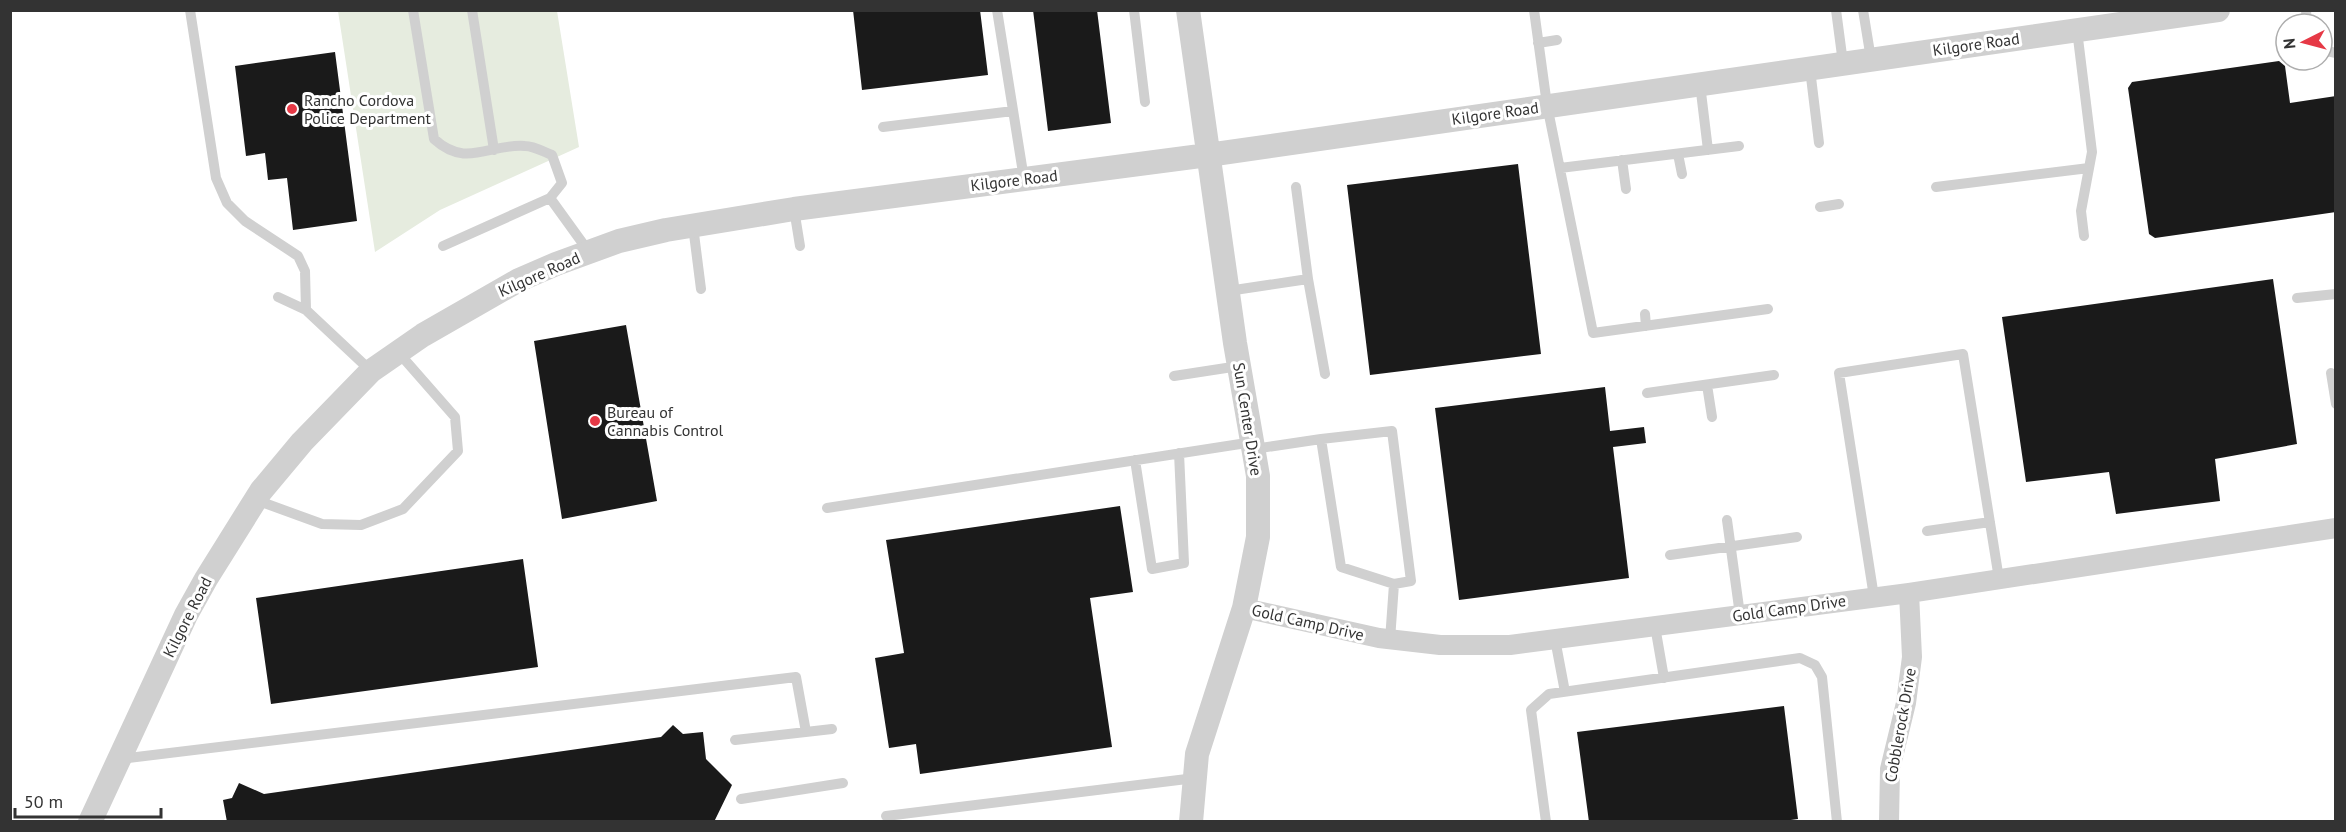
<svg xmlns="http://www.w3.org/2000/svg" width="2346" height="832" font-family="'PT Sans',sans-serif">
<rect width="100%" height="100%" fill="#fff"/>
<path fill="#e6ecdf" d="M338,11H557L579,147L440,210L375,252Z"/>
<path fill="#1a1a1a" d="M853,10H980L988,75L862,90Z
M1033,10H1097L1111,123L1048,131Z
M335,52L357,221L293,230L287,178L268,180L265,153L246,156L235,66Z
M2279,61L2285,66L2290,103L2336,96V212L2155,238L2149,234L2128,88L2132,82Z
M1518,164L1541,354L1370,375L1347,185Z
M2273,279L2297,444L2215,459L2220,501L2116,514L2109,472L2026,482L2002,317Z
M626,325L657,501L562,519L534,341Z
M1605,387L1610,431L1644,427L1646,443L1613,447L1629,578L1459,600L1435,408Z
M1120,506L1133,592L1090,598L1112,747L920,774L916,744L889,748L875,658L904,653L886,540Z
M523,559L538,667L271,704L256,598Z
M1784,706L1798,819L1777,822H1589L1577,732Z
M673,725L683,734L703,732L706,759L732,785L714,822H227L223,800L232,798L239,783L264,794L661,737Z"/>
<g fill="none" stroke-linecap="round" stroke-linejoin="round">
<path stroke="#d0d0d0" stroke-width="10" d="M190,10L216,178L227,203L245,221L298,256L305,271L306,310
M413,10L434,139C467,169 489,143 525,146C534,146 544,152 552,155L562,183L550,198
M472,10L494,150
M997,10L1024,179
M1134,10L1145,102
M1534,10L1547,105L1593,333L1768,309
M1836,10L1843,63
M1863,10L1871,59
M2306,10L2307,24
M2077,30L2092,152L2081,211L2084,236
M1538,43L1557,40
M2322,50L2336,53
M1810,69L1819,143
M1700,84L1708,150
M883,127L1013,111
M1678,154L1682,174
M1622,160L1626,189
M1560,168L1739,146
M1936,187L2089,168
M1820,207L1839,204
M794,209L800,246
M693,226L701,289
M443,246L550,198L589,252
M1308,279L1325,374
M1228,291L1308,279L1296,187
M278,297L306,310L371,371
M2297,298L2336,294
M1645,314L1646,326
M2331,373L2336,404
M1174,376L1239,366
M1707,385L1712,417
M1647,393L1774,375
M1321,439L1392,431L1411,581L1394,584
M1254,449L1321,439L1341,567L1394,584L1390,640
M1135,460L1152,569L1184,563L1179,453
M256,500L322,524L361,525L403,509L458,451L455,417L398,352
M827,508L1253,442
M1727,520L1740,615
M1927,531L1990,522
M1670,555L1797,537
M1874,597L1839,373L1963,354L1999,579
M1655,626L1664,678
M1555,639L1565,692
M735,740L832,729
M120,759L796,677L806,732
M741,799L843,783
M886,816L1195,778
M1546,822L1531,710L1549,694L1800,658L1815,665L1822,677L1837,822"/>
<path stroke="#d0d0d0" stroke-width="20" d="M1244,608L1379,638L1440,645H1510L1909,593L2336,528
M1889,822L1890,769L1906,703L1912,657L1909,593"/>
<path stroke="#d0d0d0" stroke-width="24" d="M1188,10L1235,343L1258,476V537L1244,608L1197,754L1191,822
M90,822L186,615L206,579L261,491L302,442L371,371L423,335L519,280L556,264L619,241L666,230L794,209L1208,155L2218,10"/>
</g>
<g fill="#e63946" stroke="#fff" stroke-width="2">
<circle cx="292" cy="109" r="6"/>
<circle cx="595" cy="421" r="6"/>
</g>
<g text-anchor="middle" dominant-baseline="central" stroke-width="6" stroke-linejoin="round" paint-order="stroke">
<g font-size="16" fill="#333" stroke="#fff">
<text transform="translate(1976 44) rotate(-8)">Kilgore Road</text>
<text transform="translate(1495 113) rotate(-8)">Kilgore Road</text>
<text transform="translate(1014 180) rotate(-7)">Kilgore Road</text>
<text transform="translate(539 274) rotate(-24)">Kilgore Road</text>
<text transform="translate(1248 419) rotate(81)">Sun Center Drive</text>
<text transform="translate(1789 608) rotate(-8)">Gold Camp Drive</text>
<text transform="translate(187 617) rotate(-63)">Kilgore Road</text>
<text transform="translate(1308 622) rotate(13)">Gold Camp Drive</text>
<text transform="translate(1900 725) rotate(-80)">Cobblerock Drive</text>
</g>
<g font-size="16" fill="#333" stroke="#fff" text-anchor="start">
<text x="304" y="100">Rancho Cordova<tspan x="304" dy="18">Police Department</tspan></text>
<text x="607" y="412">Bureau of<tspan x="607" dy="18">Cannabis Control</tspan></text>
</g>
</g>
<rect width="2346" height="832" fill="none" stroke="#333333" stroke-width="24"/>
<g transform="translate(2304 42) rotate(264)"><circle r="28" fill="#ffffff" stroke="#adadad" stroke-width="1.5"/>
<path d="M0-4.5L10 22L0 15L-10 22Z" fill="#e63946"/>
<text y="-9" font-size="16" font-weight="bold" text-anchor="middle" fill="#333333">N</text>
</g>
<path d="M15 808v9h146v-9" fill="none" stroke="#333333" stroke-width="3"/>
<text x="24" y="808" font-size="18" fill="#333333" stroke="#ffffff" stroke-width="4.5" paint-order="stroke">50 m</text>
</svg>
